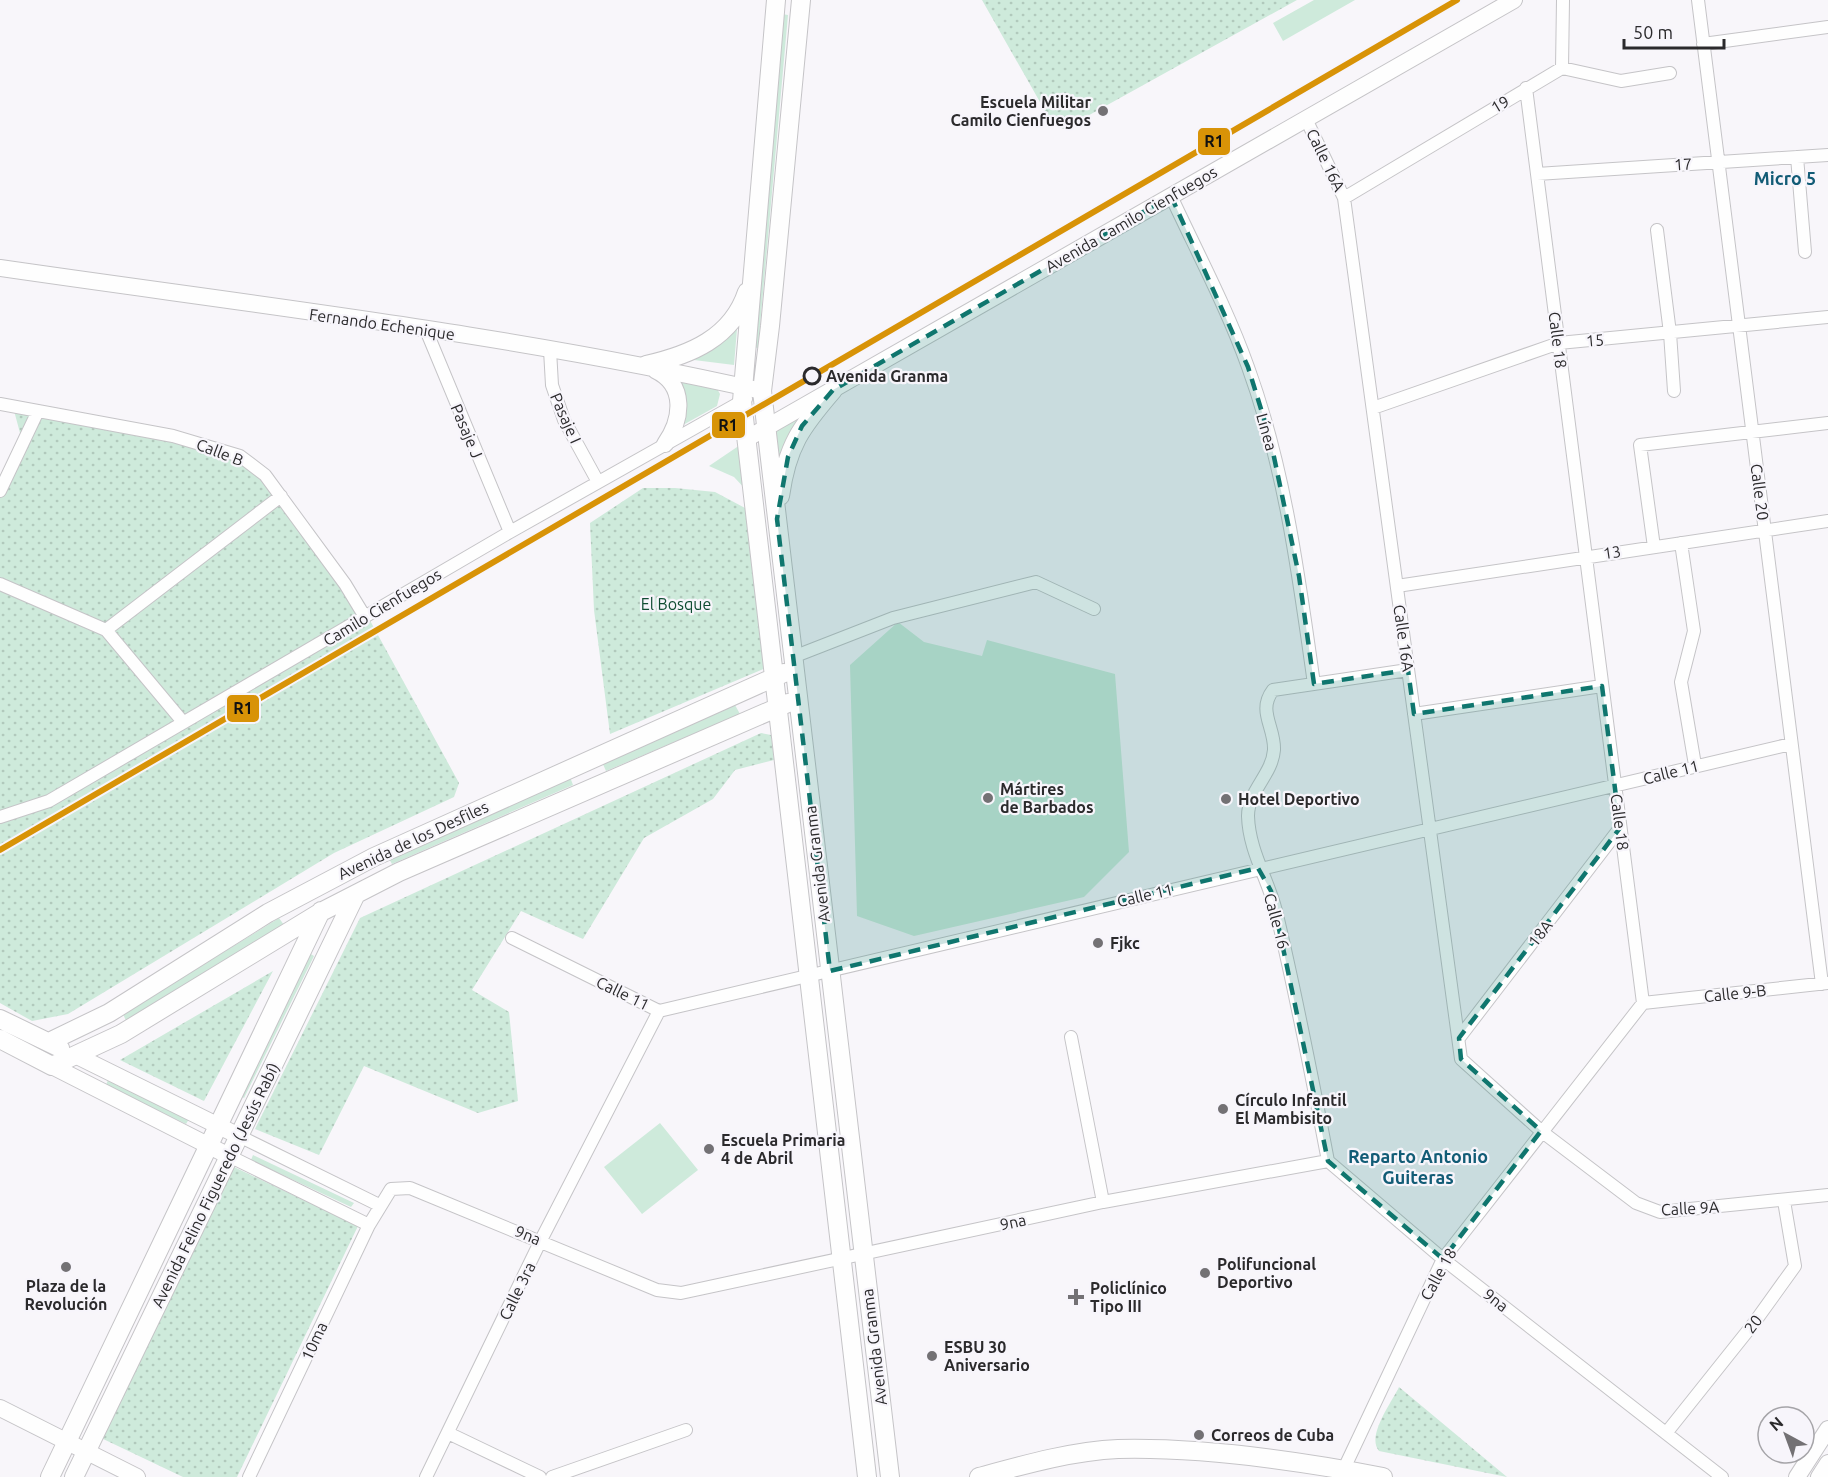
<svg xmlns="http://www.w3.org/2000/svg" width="1828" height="1477" font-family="Ubuntu,sans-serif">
<defs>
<pattern id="grass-dots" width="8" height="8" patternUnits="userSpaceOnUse" patternTransform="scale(1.5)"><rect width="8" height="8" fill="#ceeadb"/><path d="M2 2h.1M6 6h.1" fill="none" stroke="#b1c9bc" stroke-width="1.8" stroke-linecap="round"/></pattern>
</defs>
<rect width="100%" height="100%" fill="#f8f6fa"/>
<path fill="url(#grass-dots)" d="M982,0H1297L1064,129L1053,125Z
M13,407L240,456L265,475L367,615L459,783L454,797L334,853L68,1014L32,1021L0,1003V494L23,444Z
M643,488H675L715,492L745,508L768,667L610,734L594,610L590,523Z
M761,733L771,735L774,760L735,770L713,799L644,838L583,939L521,911L472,990L509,1012L518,1101L478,1113L364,1066L319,1155L255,1129L360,918Z
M273,971L204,1101L120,1060Z
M230,1165L358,1226L237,1477H183L99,1437Z
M1399,1387L1507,1477L1379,1451C1366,1436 1392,1402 1399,1387Z"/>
<path fill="#ceeadb" d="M1314,0H1355L1283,41L1273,23Z
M782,14L788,15L758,348L752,347Z
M733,328L737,329L734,365L694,360L712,349Z
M675,376L715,385L720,394L717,406L683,425C690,407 685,393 675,376Z
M808,406L780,466L771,426Z
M740,445L749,493L734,477L709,466Z
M898,622L924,642L982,656L987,640L1115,674L1129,852L1084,897L914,936L857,916L850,665Z
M735,705L740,714L606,771L602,762Z
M570,777L573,785L392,864L388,857Z
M279,918L284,925L127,1023L123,1014Z
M309,953L314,956L244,1098L239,1095Z
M108,1080L189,1119L186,1124L106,1085Z
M660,1123L698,1170L642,1214L604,1167Z
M253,1155L354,1203L351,1207L251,1160Z"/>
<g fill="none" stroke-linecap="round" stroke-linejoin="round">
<defs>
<path id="minor" d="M1698,0L1822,984
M1703,44L1828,27
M1562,68L1563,0
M1306,119L1344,198L1461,1059L1541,1131L1636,1203L1660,1212L1828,1195
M1797,157L1805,252
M1537,174L1828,155
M1171,196C1197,252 1227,308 1248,367C1285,469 1299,577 1314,684
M1344,198L1562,68L1621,81L1670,73
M1657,230L1670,333L1674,391
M426,330L510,532
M550,350L552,385L564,420L598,482
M0,404L173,436L240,456L265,475L345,584L365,617
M1373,408L1559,343L1828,317
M0,491L38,411
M1681,543L1694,631L1681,682L1695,765
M1654,547L1640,445L1828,423
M0,584L106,630L183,722
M1397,586L1828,521
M106,630L281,496
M793,657L893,618L1036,582L1094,609
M1414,714L1602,686
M0,817L49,801L510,532L746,399
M512,938L659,1011L1791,744
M1643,1003L1828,983
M1071,1037L1103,1202
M1459,1038L1620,828
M239,1136L379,1205
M229,1156L369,1225
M1328,1161C1312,1077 1296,994 1276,911C1268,879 1249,851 1248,816C1248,791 1272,775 1274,750C1275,727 1257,711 1273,690L1408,670
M1328,1161L1443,1259L1722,1477
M1667,1432L1754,1323L1795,1266L1784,1201
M448,1433L540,1477
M1341,1475L1443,1259L1643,1003L1526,88
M249,1477L369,1225L391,1189L410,1188L657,1290L681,1293L1103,1202L1328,1161
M426,1477L541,1240L659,1011
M552,1477L686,1430"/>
<path id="tertiary" d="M0,268C254,305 511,334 762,391
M655,370C687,385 682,420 665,444
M748,438L1514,0
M75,1055L239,1136
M52,1066L229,1156
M0,1408L137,1477
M1797,1477L1828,1429
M1819,1477L1828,1463"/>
<path id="secondary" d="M776,0L742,401L867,1477
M801,0L770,326L762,391L890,1477
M646,365C690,355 732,338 747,292
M780,496C787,446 801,427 833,390
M0,1019L60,1048
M0,1039L52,1066L121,1034L321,912L399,872L788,703
M49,1042L109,1013L268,913L374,857L784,673
M50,1477L321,911
M74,1477L356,894
M979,1477C1023,1465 1072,1451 1118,1449C1203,1447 1300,1461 1383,1477"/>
</defs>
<use href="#minor" stroke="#c5c4c7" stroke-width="14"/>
<use href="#tertiary" stroke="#c5c4c7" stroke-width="18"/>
<use href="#secondary" stroke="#c5c4c7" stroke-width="20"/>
<use href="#minor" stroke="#fefefe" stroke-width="12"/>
<use href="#tertiary" stroke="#fefefe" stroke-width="16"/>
<use href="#secondary" stroke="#fefefe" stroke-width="18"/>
<defs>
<path id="rail-1" d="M0,850L1457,0"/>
</defs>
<use href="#rail-1" stroke="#f7f5fb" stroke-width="10"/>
<use href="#rail-1" stroke="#d89307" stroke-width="6"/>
</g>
<path fill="#0f766e" fill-opacity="0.2" stroke="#0f766e" stroke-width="4.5" stroke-dasharray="12 8" stroke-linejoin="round" d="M1171,196L1248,367L1270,438L1299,576L1314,684L1408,670L1414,714L1602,686L1620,828L1459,1038L1461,1059L1541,1131L1443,1259L1328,1161L1271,891L1258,868L830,971L777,519L788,457L802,426L833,390Z"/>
<g fill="#737174" stroke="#f7f5fb" stroke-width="2">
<circle cx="1103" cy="111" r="6"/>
<circle cx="988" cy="798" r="6"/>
<circle cx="1226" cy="799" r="6"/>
<circle cx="1098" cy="943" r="6"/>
<circle cx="1223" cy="1109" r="6"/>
<circle cx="709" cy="1149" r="6"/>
<circle cx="66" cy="1267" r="6"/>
<circle cx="1205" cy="1273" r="6"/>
<path d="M1073 1288h6v6h6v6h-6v6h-6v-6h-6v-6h6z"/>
<circle cx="932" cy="1356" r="6"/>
<circle cx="1199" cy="1435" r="6"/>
</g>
<circle fill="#f7f5fb" stroke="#2b2a2c" stroke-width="3" cx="812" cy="376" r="8"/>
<g text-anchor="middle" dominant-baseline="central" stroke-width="4.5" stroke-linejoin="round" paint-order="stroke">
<g font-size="16" font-weight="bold" fill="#2b2a2c" stroke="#f7f5fb" text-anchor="start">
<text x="1091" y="102" text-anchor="end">Escuela Militar<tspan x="1091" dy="18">Camilo Cienfuegos</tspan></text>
<text x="1000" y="789">Mártires<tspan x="1000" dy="18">de Barbados</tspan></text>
<text x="1238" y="799">Hotel Deportivo</text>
<text x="1110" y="943">Fjkc</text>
<text x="1235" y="1100">Círculo Infantil<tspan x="1235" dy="18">El Mambisito</tspan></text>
<text x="721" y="1140">Escuela Primaria<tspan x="721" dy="18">4 de Abril</tspan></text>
<text x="1217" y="1264">Polifuncional<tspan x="1217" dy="18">Deportivo</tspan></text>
<text x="66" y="1286" text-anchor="middle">Plaza de la<tspan x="66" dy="18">Revolución</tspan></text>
<text x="1090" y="1288">Policlínico<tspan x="1090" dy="18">Tipo III</tspan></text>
<text x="944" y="1347">ESBU 30<tspan x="944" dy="18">Aniversario</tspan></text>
<text x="1211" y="1435">Correos de Cuba</text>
</g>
<g font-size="16" fill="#2b2a2c" stroke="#f7f5fb">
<text transform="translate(1500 104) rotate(-31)">19</text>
<text transform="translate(1326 160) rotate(64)">Calle 16A</text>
<text transform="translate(1683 164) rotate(-4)">17</text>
<text transform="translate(1131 219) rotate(-30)">Avenida Camilo Cienfuegos</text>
<text transform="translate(382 324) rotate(8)">Fernando Echenique</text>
<text transform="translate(1558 340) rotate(83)">Calle 18</text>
<text transform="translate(1595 340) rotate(-5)">15</text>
<text transform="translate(566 418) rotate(66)">Pasaje I</text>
<text transform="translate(467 431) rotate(67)">Pasaje J</text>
<text transform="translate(1267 432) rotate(74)">Línea</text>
<text transform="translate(220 452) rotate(21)">Calle B</text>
<text transform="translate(1760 492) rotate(83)">Calle 20</text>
<text transform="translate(1612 552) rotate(-8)">13</text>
<text transform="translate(382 607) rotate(-31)">Camilo Cienfuegos</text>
<text transform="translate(1404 638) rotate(82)">Calle 16A</text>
<text transform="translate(1671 772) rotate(-14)">Calle 11</text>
<text transform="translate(1620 822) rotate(83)">Calle 18</text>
<text transform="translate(413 840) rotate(-25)">Avenida de los Desfiles</text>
<text transform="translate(817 864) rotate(-97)">Avenida Granma</text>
<text transform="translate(1145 895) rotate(-13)">Calle 11</text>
<text transform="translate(1277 921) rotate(75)">Calle 16</text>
<text transform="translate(1540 933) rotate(-52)">18A</text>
<text transform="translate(623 993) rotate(26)">Calle 11</text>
<text transform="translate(1735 993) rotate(-6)">Calle 9-B</text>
<text transform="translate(215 1185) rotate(-64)">Avenida Felino Figueredo (Jesús Rabí)</text>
<text transform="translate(1690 1208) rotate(-3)">Calle 9A</text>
<text transform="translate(1013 1222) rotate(-12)">9na</text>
<text transform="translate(528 1235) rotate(22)">9na</text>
<text transform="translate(1438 1274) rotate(-61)">Calle 18</text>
<text transform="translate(517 1291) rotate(-64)">Calle 3ra</text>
<text transform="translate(1496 1300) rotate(38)">9na</text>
<text transform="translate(1753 1324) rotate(-53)">20</text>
<text transform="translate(314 1341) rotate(-65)">10ma</text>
<text transform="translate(874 1347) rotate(-97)">Avenida Granma</text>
</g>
<g font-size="16" font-weight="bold" fill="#2b2a2c" stroke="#f7f5fb" text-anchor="start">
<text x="826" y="376">Avenida Granma</text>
</g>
<g font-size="16" fill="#104d33" stroke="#f7f5fb">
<text x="676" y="604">El Bosque</text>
</g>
<g font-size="18" font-weight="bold" fill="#125c76" stroke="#f7f5fb">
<text x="1785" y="178">Micro 5</text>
<text x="1418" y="1156">Reparto Antonio<tspan x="1418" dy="21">Guiteras</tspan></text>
</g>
</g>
<g stroke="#f7f5fb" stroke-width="2">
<rect x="1197" y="127" width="34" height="29" rx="6" fill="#d89307"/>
<rect x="711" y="411" width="35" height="28" rx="6" fill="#d89307"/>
<rect x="226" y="694" width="34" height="29" rx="6" fill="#d89307"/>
</g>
<g font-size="16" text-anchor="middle" font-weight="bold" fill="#111">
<text x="1214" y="147">R1</text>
<text x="728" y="431">R1</text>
<text x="243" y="714">R1</text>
</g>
<g transform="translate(1786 1435) rotate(319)"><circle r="28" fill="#f7f5fb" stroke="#a5a4a8" stroke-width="1.5"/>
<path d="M0-4.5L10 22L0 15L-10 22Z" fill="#737174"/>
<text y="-9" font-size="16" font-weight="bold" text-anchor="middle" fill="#2b2a2c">N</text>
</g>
<path d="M1624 39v9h100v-9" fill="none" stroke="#2b2a2c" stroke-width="3"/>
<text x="1633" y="39" font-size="18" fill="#2b2a2c" stroke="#f7f5fb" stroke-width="4.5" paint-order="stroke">50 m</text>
</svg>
